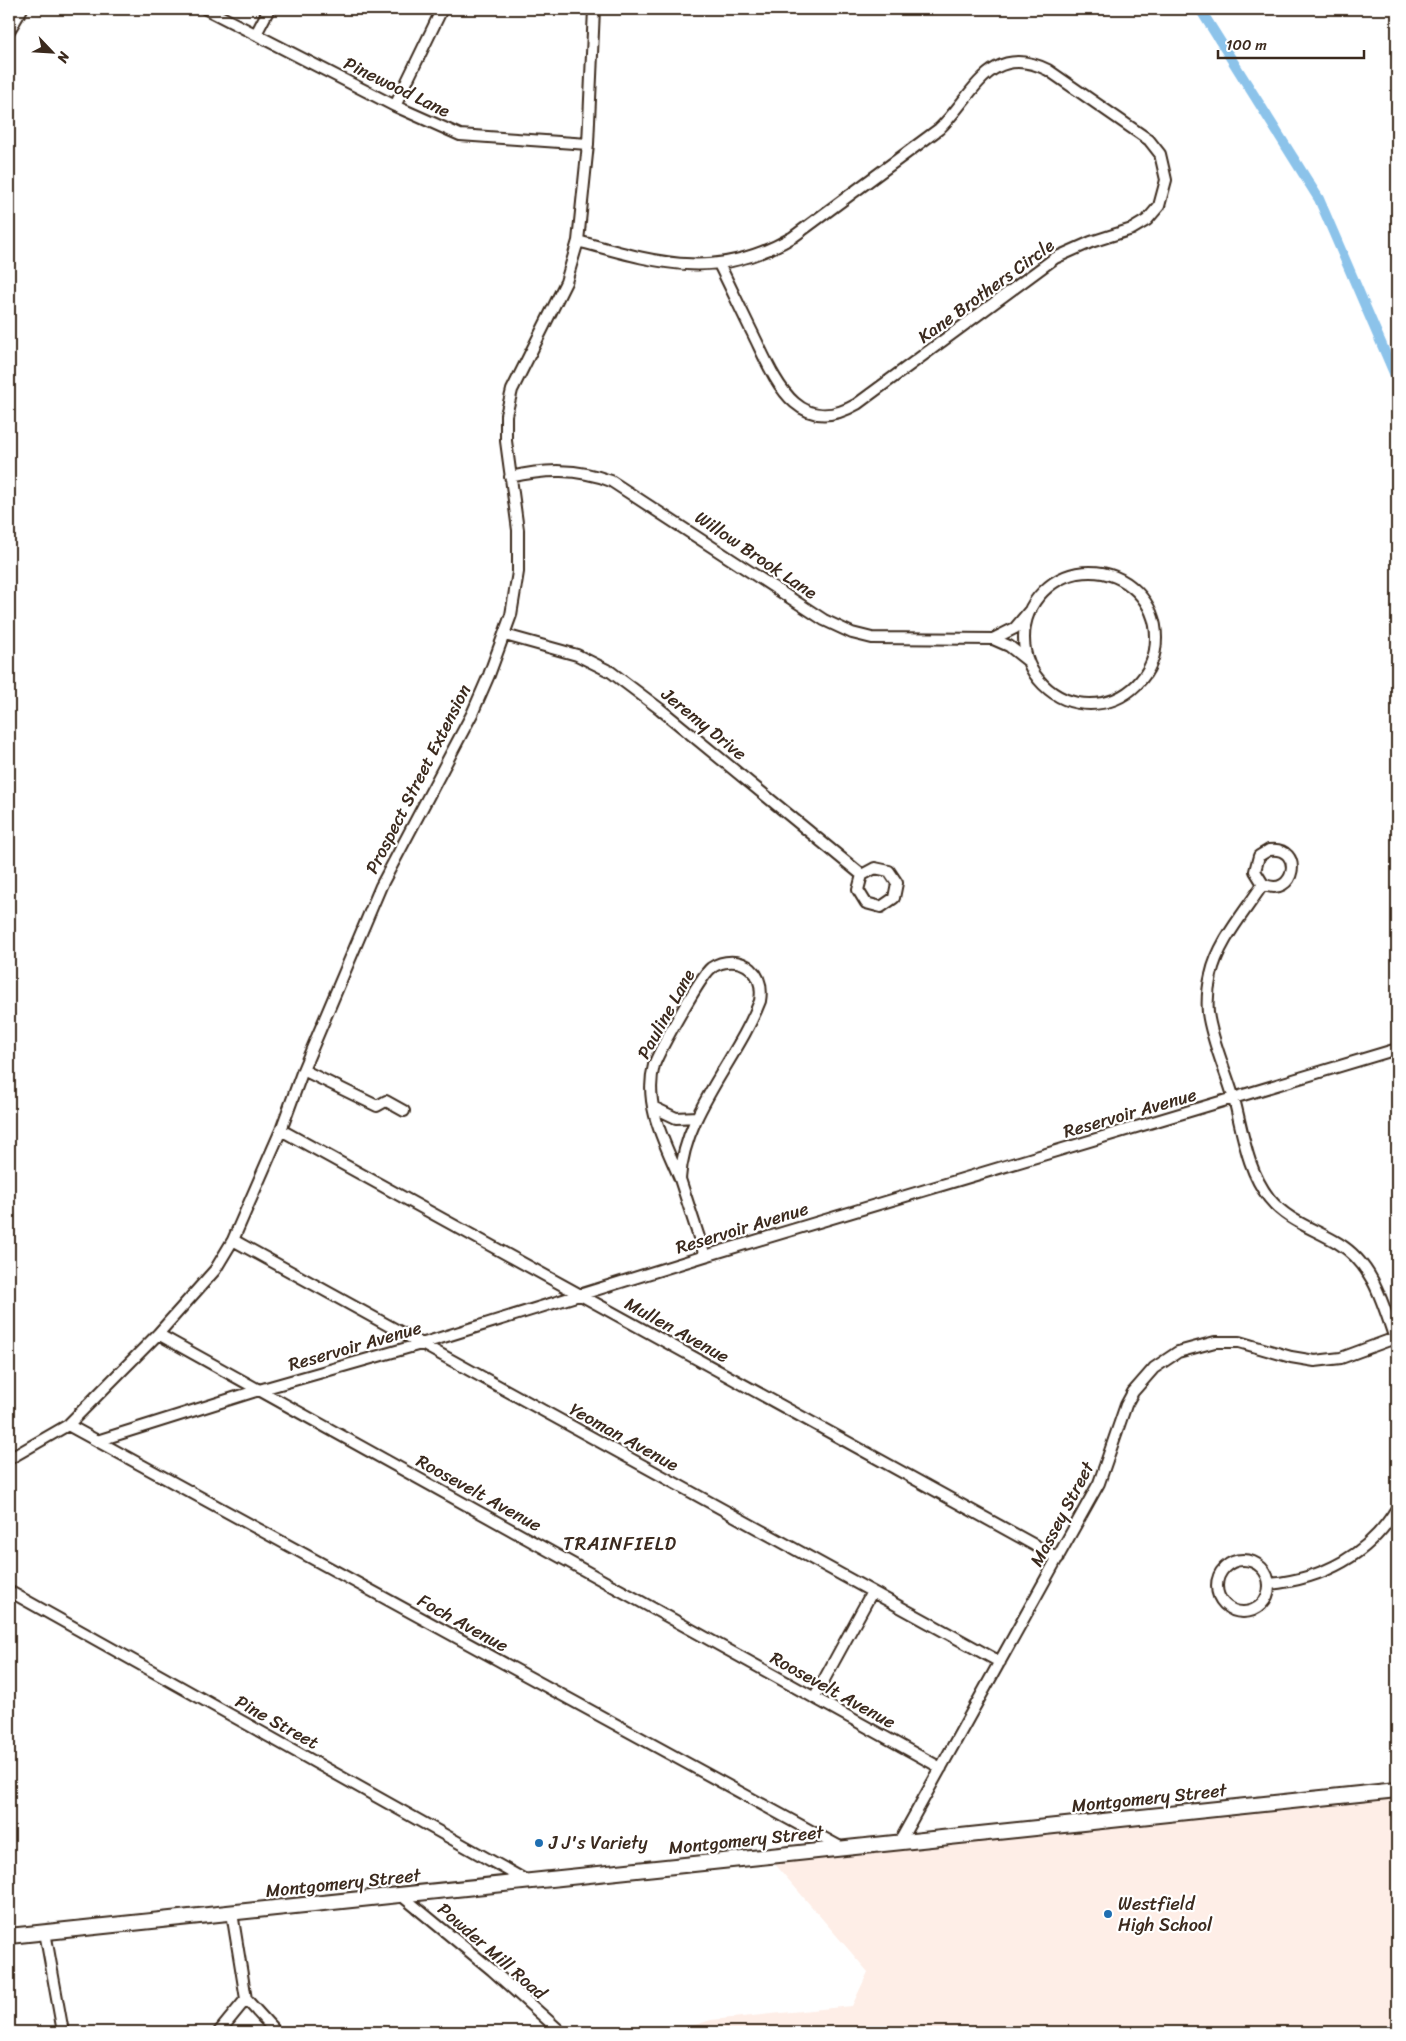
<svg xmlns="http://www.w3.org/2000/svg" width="1406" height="2041" font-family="Sriracha,sans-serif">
<rect width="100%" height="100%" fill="#fff"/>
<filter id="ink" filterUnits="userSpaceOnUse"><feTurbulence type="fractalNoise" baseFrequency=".02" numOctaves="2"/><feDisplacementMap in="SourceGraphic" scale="10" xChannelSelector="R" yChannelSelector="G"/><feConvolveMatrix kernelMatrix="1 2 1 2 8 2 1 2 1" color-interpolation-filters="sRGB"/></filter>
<g filter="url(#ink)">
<path fill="#feeee7" d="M1397,1789V2032H673L711,2020L852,2006L868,1972L768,1856Z"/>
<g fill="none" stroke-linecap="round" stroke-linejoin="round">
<path stroke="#8cc3ea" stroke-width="10" d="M1200,9L1319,199L1397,380"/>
<defs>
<path id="minor" d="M206,9L395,106L460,135L588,144
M9,31L22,9
M256,34L269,9
M395,106L442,9
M578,241C658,263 716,282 793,237L939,129C973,97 989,41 1048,70L1149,140L1160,154L1166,180L1159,206L1147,220L1132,229L1091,242L1055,258L857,404C797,439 775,379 754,336C742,312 731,288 719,264
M510,477C545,469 577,468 611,481L824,620L852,633L872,638L993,639L1015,628L1031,609
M1024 638a66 66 0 1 1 132 0a66 66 0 1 1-132 0Z
M505,635L577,655L611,672L660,709L862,875L875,868L889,871L897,883L894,898L881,907L866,903L858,890L862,875
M993,639L1009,646L1028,661
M1263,884L1255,871L1259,856L1269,850C1305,845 1295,900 1263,884C1245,912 1218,942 1211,975C1208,987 1207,1000 1208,1013C1212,1042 1226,1071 1234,1099C1243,1133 1247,1170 1269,1198C1287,1221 1315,1229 1338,1243C1375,1265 1384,1308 1397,1345
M303,1070L377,1106L386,1101L404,1111
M653,1107L676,1118L697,1117
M281,1130L1058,1558
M680,1179C665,1143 643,1105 654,1065C660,1049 700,977 711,968C723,960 740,959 751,969C760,977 762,989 760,1001C737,1061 684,1112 680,1179L705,1256
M233,1240L1000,1662
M158,1334L941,1768
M68,1425L842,1848
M97,1441L259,1390L421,1344L705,1256L1397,1049
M9,1459L68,1425L158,1334L215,1270L233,1240L281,1130L303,1070L381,886L472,714L489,675L511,615L518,572V530L506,441V415L512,390L566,282L578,241L588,144L594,9
M1217 1586a26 26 0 1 1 52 0a26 26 0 1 1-52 0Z
M1269,1584C1323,1579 1369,1555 1397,1508
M9,1591L529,1882
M814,1698L872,1592
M899,1843L1099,1483L1126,1405L1133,1392L1154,1368L1178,1352L1215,1342H1239L1291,1357L1315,1361L1341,1358L1395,1338
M402,1896L492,1970L561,2032
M232,1913L246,1999L276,2032
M45,1932L63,2032
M219,2032L246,1999"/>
<path id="major" d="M9,1936L1397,1790"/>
</defs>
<use href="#minor" stroke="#3b2a1e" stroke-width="14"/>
<use href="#major" stroke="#3b2a1e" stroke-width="18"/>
<use href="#minor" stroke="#fff" stroke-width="10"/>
<use href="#major" stroke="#fff" stroke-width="14"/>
</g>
</g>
<g fill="#1f6fb2" stroke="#fff" stroke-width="2">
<circle cx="539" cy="1843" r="5"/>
<circle cx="1108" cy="1914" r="5"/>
</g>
<g text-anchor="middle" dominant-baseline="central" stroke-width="4.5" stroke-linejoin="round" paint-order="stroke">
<g font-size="18" fill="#3b2a1e" stroke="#fff">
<text transform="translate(397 87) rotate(26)">Pinewood Lane</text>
<text transform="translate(986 291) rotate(-36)">Kane Brothers Circle</text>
<text transform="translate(756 555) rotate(34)">Willow Brook Lane</text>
<text transform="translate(704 724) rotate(39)">Jeremy Drive</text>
<text transform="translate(418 779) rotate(-63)">Prospect Street Extension</text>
<text transform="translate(666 1014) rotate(-61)">Pauline Lane</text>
<text transform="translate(1130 1113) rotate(-16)">Reservoir Avenue</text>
<text transform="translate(742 1228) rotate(-17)">Reservoir Avenue</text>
<text transform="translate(677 1330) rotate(29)">Mullen Avenue</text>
<text transform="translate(355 1346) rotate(-16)">Reservoir Avenue</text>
<text transform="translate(624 1437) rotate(29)">Yeoman Avenue</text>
<text transform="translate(479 1493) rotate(29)">Roosevelt Avenue</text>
<text transform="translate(1062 1514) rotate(-62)">Massey Street</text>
<text transform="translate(463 1623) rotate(29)">Foch Avenue</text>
<text transform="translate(833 1690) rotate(29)">Roosevelt Avenue</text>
<text transform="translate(277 1722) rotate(29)">Pine Street</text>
<text transform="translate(1149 1798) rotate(-6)">Montgomery Street</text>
<text transform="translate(746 1840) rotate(-6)">Montgomery Street</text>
<text transform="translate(343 1883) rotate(-6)">Montgomery Street</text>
<text transform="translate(492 1951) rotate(41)">Powder Mill Road</text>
</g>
<g font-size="18" fill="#3b2a1e" stroke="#fff" text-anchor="start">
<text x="549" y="1843">J J's Variety</text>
<text x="1118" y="1904">Westfield<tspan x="1118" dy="21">High School</tspan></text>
</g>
<g font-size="19" letter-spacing="1" fill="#3b2a1e" stroke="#fff">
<text x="620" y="1543">TRAINFIELD</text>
</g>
</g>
<rect width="1406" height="2041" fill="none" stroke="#fff" stroke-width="30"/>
<rect x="15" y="15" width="1376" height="2011" fill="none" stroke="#3b2a1e" stroke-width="2" filter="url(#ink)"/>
<g transform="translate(52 52) rotate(115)" stroke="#ffffff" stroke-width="4" paint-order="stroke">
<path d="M0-4L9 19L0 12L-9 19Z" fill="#3b2a1e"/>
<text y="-8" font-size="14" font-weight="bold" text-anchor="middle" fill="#3b2a1e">N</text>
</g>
<path d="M1218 50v8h146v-8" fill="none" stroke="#3b2a1e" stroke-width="2.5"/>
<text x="1226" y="50" font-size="15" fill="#3b2a1e" stroke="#ffffff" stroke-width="4" paint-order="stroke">100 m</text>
</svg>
